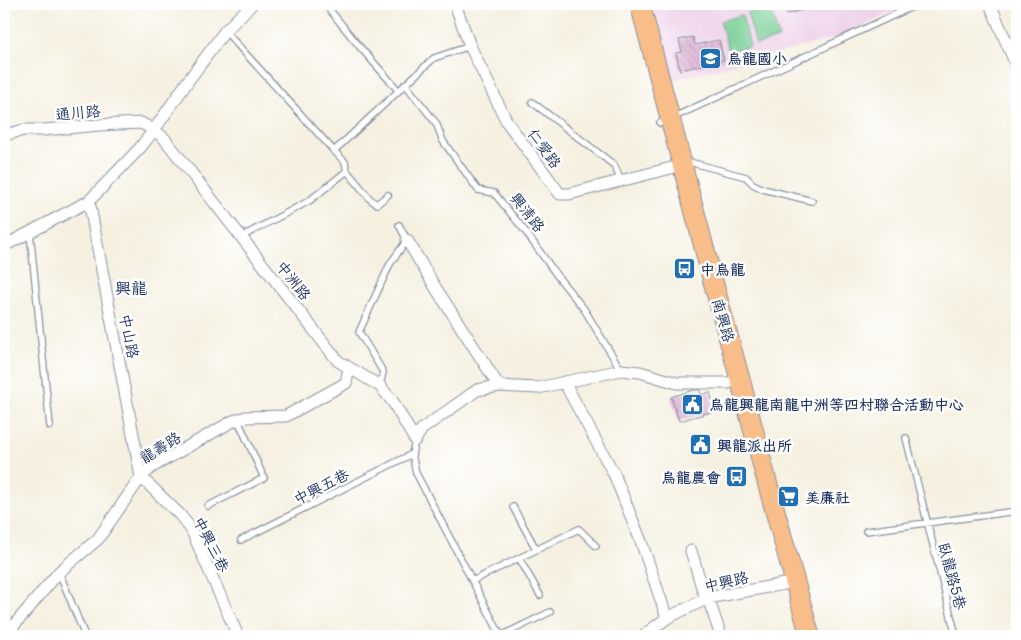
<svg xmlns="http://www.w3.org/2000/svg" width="1021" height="640" font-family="Mali,'LXGW WenKai TC',sans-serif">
<defs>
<pattern id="building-back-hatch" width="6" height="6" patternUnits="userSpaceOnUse" patternTransform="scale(1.25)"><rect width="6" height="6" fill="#d8a3cc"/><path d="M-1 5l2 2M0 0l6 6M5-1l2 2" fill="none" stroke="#ae85a9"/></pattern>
</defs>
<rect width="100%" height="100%" fill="#fff"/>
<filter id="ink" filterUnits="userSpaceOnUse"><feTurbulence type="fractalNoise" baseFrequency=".02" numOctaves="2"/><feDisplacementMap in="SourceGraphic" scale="10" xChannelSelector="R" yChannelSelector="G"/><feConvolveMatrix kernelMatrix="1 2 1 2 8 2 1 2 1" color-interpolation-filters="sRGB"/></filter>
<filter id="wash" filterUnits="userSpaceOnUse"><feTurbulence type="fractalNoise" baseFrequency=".0096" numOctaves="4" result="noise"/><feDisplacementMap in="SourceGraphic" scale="20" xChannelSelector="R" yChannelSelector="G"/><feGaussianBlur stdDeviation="1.12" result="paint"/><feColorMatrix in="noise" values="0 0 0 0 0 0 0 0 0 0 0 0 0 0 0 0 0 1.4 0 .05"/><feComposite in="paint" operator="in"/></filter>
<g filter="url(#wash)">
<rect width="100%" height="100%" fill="#f5f0e0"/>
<path fill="#edd0e9" d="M652,4H911L839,37L672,80Z"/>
<path fill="#77cf94" stroke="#497f79" d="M770,7L779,38L756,45L747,13Z
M742,15L750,46L729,52L720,21Z"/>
<g id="blocks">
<path fill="url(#building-back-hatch)" d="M784,4H814L815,7L787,14Z
M693,37L695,45L719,40L724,60L680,70L676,53L682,52L679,40Z
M693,390H700L701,395L710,392L715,411L679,421L671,397Z"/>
</g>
</g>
<g filter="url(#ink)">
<use href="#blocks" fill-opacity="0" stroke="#88909f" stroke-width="1"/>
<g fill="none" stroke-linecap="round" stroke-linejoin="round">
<defs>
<path id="service" d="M325,4L359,46L398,90
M225,31L334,151L345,162L347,171L371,200L377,204L388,195
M405,84L436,123L443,141L478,190L494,193L525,231L558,277L584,309L621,370
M532,102L614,165L621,180
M660,123L670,119L918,4
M334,151L434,58L470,46
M685,165L693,163L746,177L753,184L763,189L812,201
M30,233L50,426
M241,237L309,201L347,171
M380,386L383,372L359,332L390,264L407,240L399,225
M906,438L956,636
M415,440L412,454L416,473L501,636
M208,506L264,478L238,420
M513,507L536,549
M866,531L1017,511
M241,540L412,454
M519,558L540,595
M59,572L85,636
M472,581L579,529L596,546
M490,636L498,632
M501,636L550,612"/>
<path id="minor" d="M455,4L470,46L507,122L560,194H569L683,165
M990,4L1017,67
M4,135L24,130H44L99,125L141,123L154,130L164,138L338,361L380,386L393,402L415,440L422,429L477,390L499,386L538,388L621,370L640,372L677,383H728L740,379
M89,201L141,477L180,515L191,529L238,636
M407,240L437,290L499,386
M4,246L89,201L140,148L154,130L188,81L225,31L252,4
M564,382L614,474L642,544L667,618
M691,551L703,591L708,598L721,636
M5,636L59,572L98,539L141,477L152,467L233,421L246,417L286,416L346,383L349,368
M643,636L667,618L708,598L795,582"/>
<path id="primary" d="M640,4L711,274L740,379L767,482L810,636"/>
</defs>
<use href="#service" stroke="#88909f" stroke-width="8"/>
<use href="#minor" stroke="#88909f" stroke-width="13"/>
<use href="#primary" stroke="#88909f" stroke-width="21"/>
<use href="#service" stroke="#fff" stroke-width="5.5"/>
<use href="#minor" stroke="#fff" stroke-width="11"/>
<use href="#primary" stroke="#f9bd89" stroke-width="19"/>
</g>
</g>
<defs>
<symbol id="school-square" viewBox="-11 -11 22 22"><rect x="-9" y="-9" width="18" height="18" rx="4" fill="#1f6fb2" stroke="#fff"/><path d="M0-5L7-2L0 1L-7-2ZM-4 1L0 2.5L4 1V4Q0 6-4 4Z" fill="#fff"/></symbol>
<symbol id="bus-square" viewBox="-11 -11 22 22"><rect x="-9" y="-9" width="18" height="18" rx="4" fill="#1f6fb2" stroke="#fff"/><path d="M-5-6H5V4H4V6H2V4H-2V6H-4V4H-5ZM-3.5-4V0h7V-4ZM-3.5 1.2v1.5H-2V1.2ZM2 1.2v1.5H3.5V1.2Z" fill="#fff"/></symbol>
<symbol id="civic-square" viewBox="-11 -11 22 22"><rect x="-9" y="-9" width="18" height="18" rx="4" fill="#1f6fb2" stroke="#fff"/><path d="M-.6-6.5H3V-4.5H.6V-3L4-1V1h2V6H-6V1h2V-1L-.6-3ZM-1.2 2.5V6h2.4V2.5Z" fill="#fff"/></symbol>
<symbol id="supermarket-square" viewBox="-11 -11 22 22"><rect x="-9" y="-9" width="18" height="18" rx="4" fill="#1f6fb2" stroke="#fff"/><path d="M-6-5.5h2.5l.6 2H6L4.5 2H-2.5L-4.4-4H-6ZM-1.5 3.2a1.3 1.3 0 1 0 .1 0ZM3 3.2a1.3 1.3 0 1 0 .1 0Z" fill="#fff"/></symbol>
</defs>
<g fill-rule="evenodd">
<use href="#school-square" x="698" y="46" width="25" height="25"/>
<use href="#bus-square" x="672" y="256" width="25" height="25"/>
<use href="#civic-square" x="680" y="392" width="25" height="25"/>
<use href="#civic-square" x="688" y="432" width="25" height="25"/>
<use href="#bus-square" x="724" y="464" width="25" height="25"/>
<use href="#supermarket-square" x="776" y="484" width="25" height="25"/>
</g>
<g text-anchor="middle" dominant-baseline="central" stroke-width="5" stroke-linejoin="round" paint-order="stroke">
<g font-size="15" font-weight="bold" fill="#1b2f5e" stroke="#fff" text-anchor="start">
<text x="727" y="58">烏龍國小</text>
<text x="700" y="269">中烏龍</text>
<text x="709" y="404">烏龍興龍南龍中洲等四村聯合活動中心</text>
<text x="717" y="445">興龍派出所</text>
<text x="721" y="477" text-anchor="end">烏龍農會</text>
<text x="805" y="497">美廉社</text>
</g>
<g font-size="15" fill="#1b2f5e" stroke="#fff">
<text transform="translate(78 112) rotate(-5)">通川路</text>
<text transform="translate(545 148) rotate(54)">仁愛路</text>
<text transform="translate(528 212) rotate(52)">興清路</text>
<text transform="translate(294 280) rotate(52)">中洲路</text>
<text transform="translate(724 320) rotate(74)">南興路</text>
<text transform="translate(130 336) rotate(79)">中山路</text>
<text transform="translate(160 447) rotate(-32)">龍壽路</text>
<text transform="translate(321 486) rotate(-27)">中興五巷</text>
<text transform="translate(212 544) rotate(63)">中興三巷</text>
<text transform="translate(953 576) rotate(75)">臥龍路5巷</text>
<text transform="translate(726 581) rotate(-13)">中興路</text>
</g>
<g font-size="16" fill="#1b2f5e" stroke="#fff">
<text x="131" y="287">興龍</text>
</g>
</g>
<rect width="1021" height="640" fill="none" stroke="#fff" stroke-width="20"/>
</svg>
